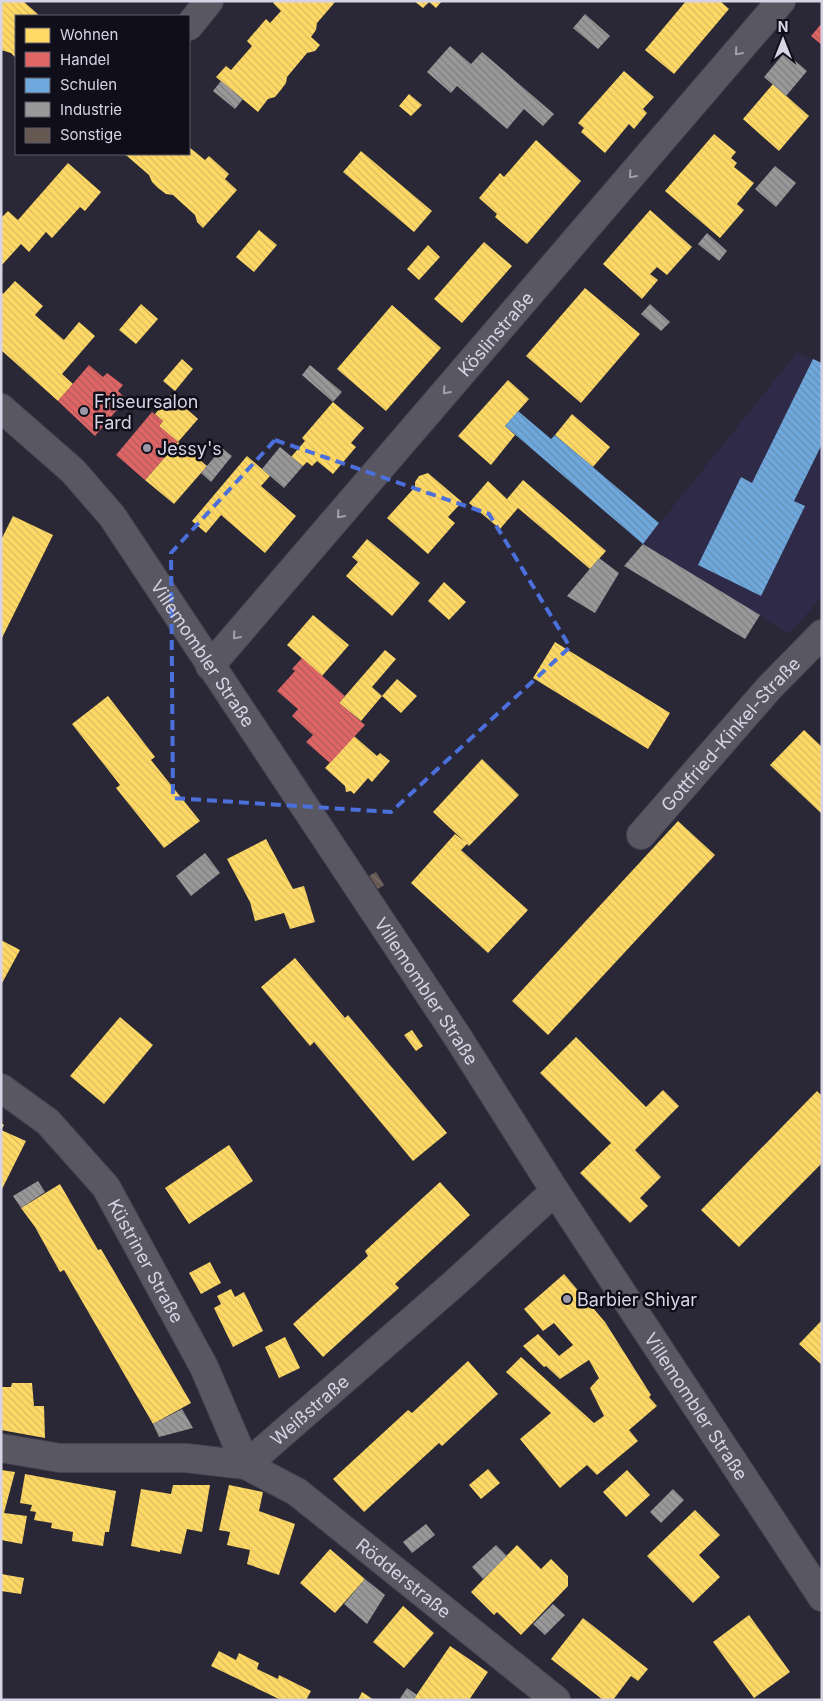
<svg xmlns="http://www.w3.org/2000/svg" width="823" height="1701" font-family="Inter,sans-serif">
<defs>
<pattern id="homes-back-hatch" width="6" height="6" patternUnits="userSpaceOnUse" patternTransform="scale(1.25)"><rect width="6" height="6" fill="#ffd966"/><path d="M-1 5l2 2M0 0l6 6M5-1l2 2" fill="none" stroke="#d9ba5f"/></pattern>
<pattern id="shops-back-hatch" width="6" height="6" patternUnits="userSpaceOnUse" patternTransform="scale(1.25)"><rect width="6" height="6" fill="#e06666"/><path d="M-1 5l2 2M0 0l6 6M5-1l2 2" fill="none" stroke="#b05b5c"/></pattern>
<pattern id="schools-back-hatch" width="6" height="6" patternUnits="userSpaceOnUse" patternTransform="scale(1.25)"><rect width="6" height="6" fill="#6fa8dc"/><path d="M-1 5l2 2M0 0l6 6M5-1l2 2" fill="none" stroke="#638eb6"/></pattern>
<pattern id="industry-back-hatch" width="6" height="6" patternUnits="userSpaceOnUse" patternTransform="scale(1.25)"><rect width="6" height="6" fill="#999"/><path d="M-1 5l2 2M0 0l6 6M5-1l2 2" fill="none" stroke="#7e7e80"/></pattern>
<pattern id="building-back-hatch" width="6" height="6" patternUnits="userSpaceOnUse" patternTransform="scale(1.25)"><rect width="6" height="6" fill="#645850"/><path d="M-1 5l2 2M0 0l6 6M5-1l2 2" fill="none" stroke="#796f69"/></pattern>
</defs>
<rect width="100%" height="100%" fill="#2a2836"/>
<path fill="#2e2a47" d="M797,352L822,363V597L789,634L643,544Z"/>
<path fill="url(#homes-back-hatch)" d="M1,1H23L40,16H16V58L11,53L1,50Z
M275,1H336L317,23L316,30L311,37L320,45L315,51L307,53L287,77L286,83L280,91L275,97L268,99L258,112L216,77L226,66L231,70L252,46L247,41L266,19L270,23L281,11L273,3Z
M414,1H442L436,8L429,2L423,8Z
M686,1H720L729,9L674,74L645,50Z
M624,71L654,97L643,109L647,113L634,129L629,124L605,153L581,132L584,128L578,123Z
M773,84L809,116L779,151L743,119Z
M409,94L422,105L411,116L399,106Z
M714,134L736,152L731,158L737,163L734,167L754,183L737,204L744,210L720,238L665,191Z
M536,140L581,181L527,244L495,217L497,214L479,198L500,173L504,177Z
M189,147L205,160L209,156L229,174L225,179L237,190L203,228L197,222L195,215L173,195L166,194L158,188L152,182L149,175L127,156L123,154H189Z
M361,151L432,211L414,232L343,172Z
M68,163L101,192L85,211L80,207L52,238L46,232L29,252L21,244L1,266V218L8,211L18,220Z
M650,210L692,247L667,275L657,267L650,274L658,280L642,299L603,264Z
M259,230L277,245L254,272L236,257Z
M484,242L512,266L462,323L434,299Z
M428,245L440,257L419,280L407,269Z
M15,281L43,306L35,315L64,340L79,322L95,336L62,374L73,384L58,401L1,350V292L3,294Z
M585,288L640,334L581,403L526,356Z
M141,304L158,319L136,344L119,330Z
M392,305L441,348L386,411L337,369Z
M182,359L193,369L175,391L163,381Z
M508,380L529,399L505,426L515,435L491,465L458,436Z
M171,395L198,419L178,442L159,426L163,421L155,414Z
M333,402L364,428L351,443L356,447L333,474L317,461L312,466L307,462L303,466L291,457L305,441L302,438Z
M572,414L610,447L593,467L555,435Z
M178,442L207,466L174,504L145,480Z
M247,456L270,476L261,486L296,516L265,553L221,515L206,533L192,521Z
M428,473L462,502L448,517L455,523L428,554L387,518L415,487V482L419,476Z
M523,480L606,551L590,569L518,508L500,529L469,503L488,481L507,499Z
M13,516L53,535L1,640V540Z
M367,539L420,583L392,616L346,576L358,562L352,557Z
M444,582L466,602L449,620L428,601Z
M313,615L349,645L322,676L287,645Z
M555,642L670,713L648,749L533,678Z
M385,650L396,659L372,687L382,696L361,721L339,703Z
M397,679L417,696L401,713L382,696Z
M108,696L155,757L151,760L200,821L164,848L116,788L120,785L72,724Z
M804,730L822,747V814L770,765Z
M354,736L377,756L380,753L390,761L372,782L368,778L354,794L351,791L346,792L345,786L325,768Z
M482,759L519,795L469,846L467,844L461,850L528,910L488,953L411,883L455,834L465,842L433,812Z
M678,821L715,855L548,1035L512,1001Z
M266,839L293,889L304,886L315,922L290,929L284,913L255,921L250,902L227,859Z
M1,940L20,950L1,985Z
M295,958L345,1018L348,1015L447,1133L413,1161L314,1042L310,1046L261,987Z
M120,1017L153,1045L104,1104L70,1076Z
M412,1030L423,1046L416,1051L404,1035Z
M576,1037L646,1107L663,1090L679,1106L635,1150L661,1177L640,1198L648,1206L630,1223L580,1173L611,1143L540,1073Z
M817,1091L822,1096V1163L739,1247L701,1210Z
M1,1123L4,1125L1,1130L26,1141L1,1191Z
M229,1145L253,1181L189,1224L165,1188Z
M440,1182L470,1215L395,1284L399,1288L323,1357L293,1324L368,1256L365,1251Z
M60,1184L98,1250L101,1249L191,1403L153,1424L64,1270L60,1272L35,1227L21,1208Z
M210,1262L221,1283L201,1294L189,1273Z
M564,1274L605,1322L651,1395L649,1397L657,1406L629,1430L638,1441L597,1475L587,1465L560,1488L520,1439L551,1413L506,1372L521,1357L594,1423L604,1416L590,1388L599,1378L589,1360L560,1379L546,1366L544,1367L523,1346L538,1334L559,1356L573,1345L554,1323L543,1331L524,1309Z
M231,1289L235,1297L244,1292L263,1331L233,1347L214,1308L221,1304L217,1296Z
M822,1320V1365L799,1344Z
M285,1337L300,1368L279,1378L265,1347Z
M468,1361L498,1394L442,1446L439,1443L364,1512L333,1479L408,1410L412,1413Z
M12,1383H32L34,1406H44L45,1438L1,1430V1387H11Z
M488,1469L500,1483L481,1499L469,1485Z
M1,1470L15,1472L4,1513L27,1516L22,1544L1,1540Z
M627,1470L650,1495L626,1517L603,1492Z
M25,1474L116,1491L109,1532H105L103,1546L72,1541L73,1532L51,1528L52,1523L34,1520L36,1512L30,1511L32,1505L20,1503Z
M173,1485H210L202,1532L187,1529L181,1554L160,1550V1552L131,1546L141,1489L171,1494Z
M229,1485L263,1492L259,1511L295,1524L279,1575L247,1564L250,1550L227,1545L230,1532L219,1530Z
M695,1510L720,1535L699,1555L720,1577L693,1603L647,1556Z
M517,1545L541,1569L551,1559L568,1576V1586L521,1635L497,1612L494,1615L471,1592Z
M330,1549L365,1579L335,1613L300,1583Z
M1,1574L24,1578L21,1594L1,1591Z
M403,1606L434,1633L404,1668L373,1642Z
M749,1615L790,1672L754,1698L713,1642Z
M583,1618L648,1669L638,1681L631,1676L613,1700H603L551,1659Z
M450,1646L488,1672L469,1700H413Z
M219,1651L236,1660L239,1653L259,1663L257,1669L278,1679L279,1675L311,1691L306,1700H281L211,1666Z
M362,1692L374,1700H358Z"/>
<path fill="url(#shops-back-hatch)" d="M822,23V45L811,36Z
M89,365L103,377L107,373L123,385L118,391L126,399L95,436L58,401Z
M152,412L163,421L159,426L178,442L145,480L116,455Z
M302,658L345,696L339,703L365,725L330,763L306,742L313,735L292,716L298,709L277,691L295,671L292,669Z"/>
<path fill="url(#schools-back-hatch)" d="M813,359L822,363V444L794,501L805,506L761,596L698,565L741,477L752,483Z
M518,411L551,439L555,435L659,523L643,544L505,426Z"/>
<path fill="url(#industry-back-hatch)" d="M585,14L610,36L598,49L573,28Z
M450,46L471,64L482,52L554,114L543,126L524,109L507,129L457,86L451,93L427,72Z
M785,52L807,71L786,96L764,77Z
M221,81L243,99L235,109L213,91Z
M775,166L796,183L776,207L755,189Z
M707,233L727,251L719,261L698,244Z
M650,304L670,322L661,331L641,314Z
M310,365L342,392L333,402L302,375Z
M280,447L303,466L284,488L262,469Z
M222,448L232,456L211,482L201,473Z
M643,544L760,615L745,639L624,566Z
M599,558L619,573L595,613L567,596Z
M205,853L220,873L191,896L176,876Z
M38,1181L45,1192L21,1208L13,1196Z
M182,1409L193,1428L159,1437L153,1424Z
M673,1489L684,1500L661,1523L650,1512Z
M426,1524L435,1535L412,1553L403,1542Z
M496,1545L507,1556L483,1579L472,1567Z
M365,1579L385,1595L367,1624L344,1604Z
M553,1604L565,1615L545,1635L533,1624Z
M407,1688L417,1695L413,1700H399Z"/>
<path fill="url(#building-back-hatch)" d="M376,872L384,885L378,889L369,876Z"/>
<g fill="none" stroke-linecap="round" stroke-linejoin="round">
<defs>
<g id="minor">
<path d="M189,26L209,1"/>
<path id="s1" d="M1,408L73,471L112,516L457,1036L555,1191L822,1597"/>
<path id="s2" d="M210,666L781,1"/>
<path id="s3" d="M641,835L769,688L822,634"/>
<path id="s4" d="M1,1088L48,1122L106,1187L204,1367L246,1465"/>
<path id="s5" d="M1,1448L60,1458H186L246,1465L297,1492L556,1700"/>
<path id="s6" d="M246,1465L456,1282L555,1191"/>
</g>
</defs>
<use href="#minor" stroke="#464451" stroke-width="30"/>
<use href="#minor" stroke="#595862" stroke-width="28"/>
</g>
<defs><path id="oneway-chevron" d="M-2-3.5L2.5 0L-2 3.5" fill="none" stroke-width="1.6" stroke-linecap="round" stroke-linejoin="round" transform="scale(1.25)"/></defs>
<g stroke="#a4a2b1">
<use href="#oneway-chevron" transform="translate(738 52) rotate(131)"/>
<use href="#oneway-chevron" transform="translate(632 175) rotate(131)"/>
<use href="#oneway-chevron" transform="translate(446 391) rotate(131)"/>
<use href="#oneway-chevron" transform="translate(340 515) rotate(131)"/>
<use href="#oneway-chevron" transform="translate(236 636) rotate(131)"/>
</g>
<path fill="none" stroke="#4b70db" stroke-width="4" stroke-dasharray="10 6" stroke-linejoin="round" d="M275,440L489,514L570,647L391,812L173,798L171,553Z"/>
<g fill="#9a98a8" stroke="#0f0e19" stroke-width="2">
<circle cx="84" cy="411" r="5"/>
<circle cx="147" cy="448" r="5"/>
<circle cx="567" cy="1299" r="5"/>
</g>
<g text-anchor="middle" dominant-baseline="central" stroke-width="5" stroke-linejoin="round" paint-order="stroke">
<g font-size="18" fill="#d6d4e5" stroke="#0f0e19">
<text stroke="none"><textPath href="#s2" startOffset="438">Köslinstraße</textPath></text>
<text stroke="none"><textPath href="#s1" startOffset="320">Villemombler Straße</textPath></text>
<text stroke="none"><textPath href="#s3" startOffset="135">Gottfried-Kinkel-Straße</textPath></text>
<text stroke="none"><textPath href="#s1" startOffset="725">Villemombler Straße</textPath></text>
<text stroke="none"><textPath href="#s4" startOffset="229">Küstriner Straße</textPath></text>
<text stroke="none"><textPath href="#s1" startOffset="1220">Villemombler Straße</textPath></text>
<text stroke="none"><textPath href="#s6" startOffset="84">Weißstraße</textPath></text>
<text stroke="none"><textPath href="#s5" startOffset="441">Rödderstraße</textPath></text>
</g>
<g font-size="18" fill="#d6d4e5" stroke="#0f0e19" text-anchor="start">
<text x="94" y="401">Friseursalon<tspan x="94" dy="21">Fard</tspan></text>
<text x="157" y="448">Jessy's</text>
<text x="577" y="1299">Barbier Shiyar</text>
</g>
</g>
<rect width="823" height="1701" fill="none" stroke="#d6d4e5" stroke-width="5"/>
<rect x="15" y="15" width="175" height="140" fill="#0f0e19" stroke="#5f5d6b"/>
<rect x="25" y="28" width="25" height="15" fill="#ffd966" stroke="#5f5d6b"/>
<text x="60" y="40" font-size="15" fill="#d6d4e5">Wohnen</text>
<rect x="25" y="52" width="25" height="15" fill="#e06666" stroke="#5f5d6b"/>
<text x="60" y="65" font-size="15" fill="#d6d4e5">Handel</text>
<rect x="25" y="78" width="25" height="15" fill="#6fa8dc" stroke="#5f5d6b"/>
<text x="60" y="90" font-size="15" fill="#d6d4e5">Schulen</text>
<rect x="25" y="102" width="25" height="15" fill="#999999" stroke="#5f5d6b"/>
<text x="60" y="115" font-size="15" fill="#d6d4e5">Industrie</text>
<rect x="25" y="128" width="25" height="15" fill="#645850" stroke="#5f5d6b"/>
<text x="60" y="140" font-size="15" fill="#d6d4e5">Sonstige</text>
<g transform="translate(783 40)" stroke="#0f0e19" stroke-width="4" paint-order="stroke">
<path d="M0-4L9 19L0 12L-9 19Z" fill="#d6d4e5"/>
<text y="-8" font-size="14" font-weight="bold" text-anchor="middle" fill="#d6d4e5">N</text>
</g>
</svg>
